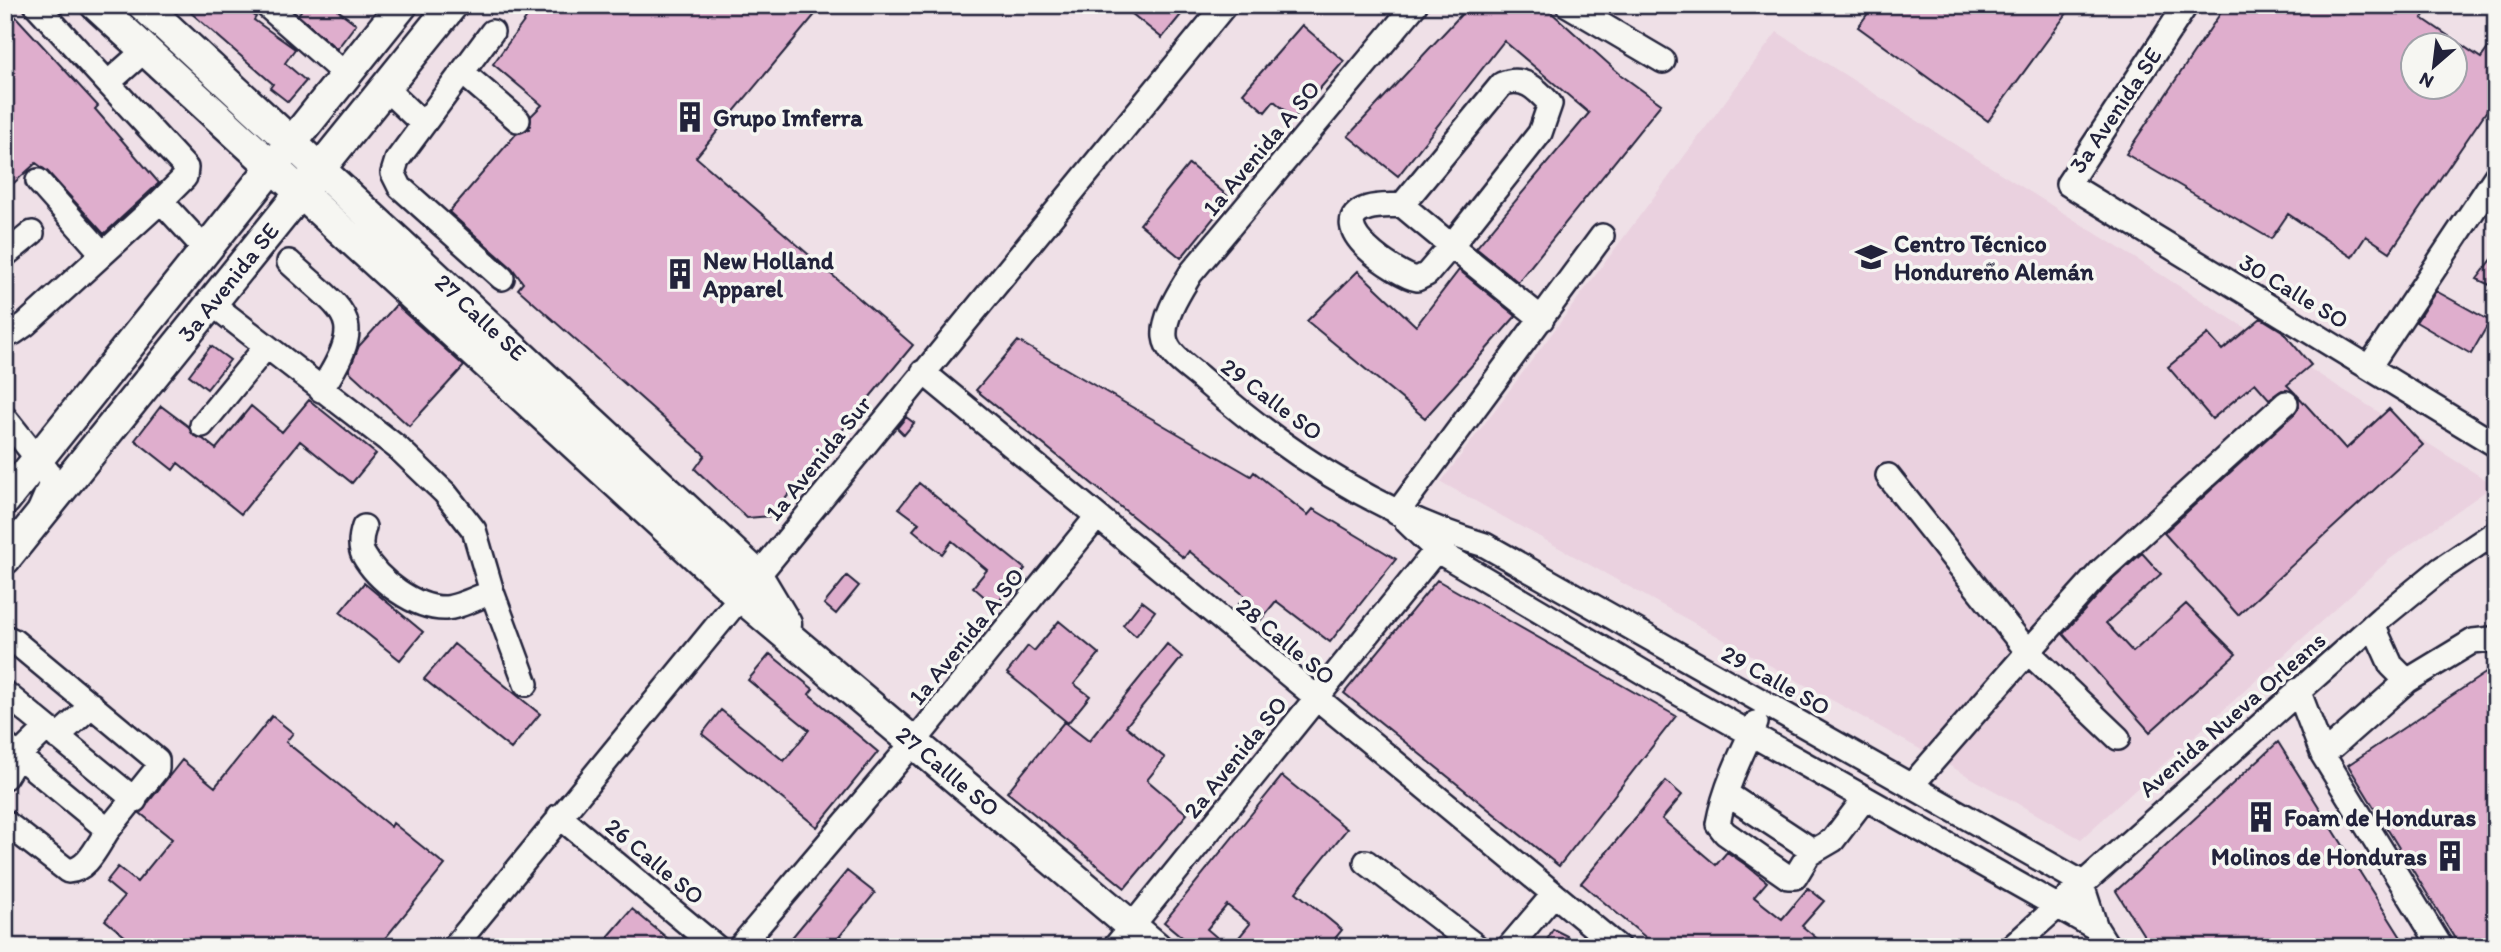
<svg xmlns="http://www.w3.org/2000/svg" width="2501" height="952" font-family="Itim,sans-serif">
<rect width="100%" height="100%" fill="#efe0e7"/>
<filter id="ink" filterUnits="userSpaceOnUse"><feTurbulence type="fractalNoise" baseFrequency=".0143" numOctaves="2"/><feDisplacementMap in="SourceGraphic" scale="14" xChannelSelector="R" yChannelSelector="G"/><feConvolveMatrix kernelMatrix="1 2 1 2 8 2 1 2 1" color-interpolation-filters="sRGB"/></filter>
<g filter="url(#ink)">
<path fill="#ead1df" d="M1777,32L2494,485L2390,559L2081,839L1441,482Z"/>
<path fill="#dfaecd" stroke="#22223b" stroke-width="2" fill-rule="evenodd" d="M5,5L98,106L95,109L159,183L104,234L48,172L36,163L5,191Z
M182,5H242L256,17L254,20L295,49L285,63L306,81L288,102L270,88L273,84Z
M305,5H331L356,24L337,49L298,15Z
M515,5H823L696,157L913,345L771,516L747,518L695,469L705,455L518,289L523,283L512,268L449,212L516,134L529,129L531,116L542,105L493,64L528,16Z
M1121,5H1189L1162,38Z
M1470,5H1543L1621,75L1661,104L1518,282L1476,248L1589,113L1504,41L1398,176L1348,136Z
M1874,5H2073L1988,121L1858,27Z
M2226,5H2431L2422,18L2481,58L2496,37V97L2390,252L2366,236L2352,257L2288,214L2271,239L2126,154ZM2413,46H2455V88H2413Z
M1302,25L1344,61L1294,118L1274,101L1265,112L1243,93Z
M1189,164L1230,198L1181,258L1140,224Z
M2496,254V288L2477,279Z
M1459,270L1516,316L1425,418L1307,321L1358,271L1416,326Z
M2436,291L2490,321L2471,354L2416,322Z
M396,305L464,366L409,426L349,371L359,346Z
M2261,318L2282,331L2311,365L2287,385L2294,392L2282,390L2269,399L2255,383L2212,419L2168,367L2208,334L2222,350Z
M1018,341L1251,476L1254,472L1308,515L1313,509L1396,559L1330,642L1276,601L1259,622L1238,605L1245,596L1189,551L1184,558L976,390Z
M211,346L230,360L207,389L189,375Z
M2298,396L2346,449L2389,409L2423,445L2238,615L2164,533L2295,413L2299,407Z
M309,400L376,454L352,483L300,441L241,514L178,463L173,470L135,440L161,406L189,427L194,436L203,439L216,449L251,406L282,432Z
M906,417L914,423L904,435L897,428Z
M919,483L1025,569L995,606L973,587L987,570L952,541L942,554L913,530L919,523L899,508Z
M2142,553L2161,574L2106,623L2133,652L2186,604L2236,654L2150,732L2063,634L2112,580Z
M847,576L859,586L836,614L824,604Z
M1437,580L1676,716L1559,866L1344,693Z
M364,583L423,632L400,660L340,612Z
M1142,601L1155,611L1136,636L1123,625Z
M1059,621L1099,654L1074,684L1090,696L1068,723L1007,673L1028,646L1034,651Z
M454,644L540,714L511,749L424,679Z
M1167,644L1182,657L1126,726L1165,758L1147,780L1187,814L1125,888L1007,792L1064,722L1089,741Z
M770,654L813,689L809,694L878,752L817,827L702,734L721,710L784,761L809,730L748,680Z
M2496,666V947H2460L2348,765Z
M272,716L293,733L286,742L391,827L393,823L445,865L378,947H138L105,920L124,897L106,882L118,867L137,882L172,839L140,813L182,760L215,787Z
M2278,742L2407,947H2151L2116,891Z
M1282,776L1347,829L1296,892L1342,930L1328,947H1231L1250,924L1227,905L1207,929L1228,947H1194L1164,922Z
M1666,781L1682,795L1662,819L1716,865L1727,852L1746,865L1767,882L1754,897L1782,919L1808,888L1824,901L1802,926L1827,947H1657L1581,883Z
M847,871L875,893L831,947H784Z
M632,909L678,947H619L608,937Z
M1553,929L1567,936L1561,947H1543Z"/>
<g fill="none" stroke-linecap="round" stroke-linejoin="round">
<defs>
<path id="minor" d="M36,5L186,168L185,177L161,201L206,250
M266,5L346,75
M1415,5L1191,273C1181,290 1163,316 1165,337C1167,355 1190,368 1203,380C1285,452 1379,514 1485,545L2081,882L2096,928L2108,947
M1568,5L1663,61
M2186,5L2068,184L2496,445
M492,32L397,160L393,173L400,187L502,278
M462,72L518,120
M109,82L145,50
M385,88L423,124
M38,181L102,253
M1402,205L1502,84C1523,75 1537,89 1550,104L1540,133L1451,246L1427,274L1417,279C1398,276 1319,223 1368,208C1378,205 1392,206 1402,205C1448,244 1495,281 1542,319
M5,255L32,233
M289,262C346,315 369,316 321,390
M211,303L398,448L445,493L474,530L492,592L526,684
M5,333H13L26,324L161,201
M2369,367L2496,176
M923,372L1618,947
M5,418L48,472L50,486L40,509
M202,425L265,348
M1888,476L2028,652L2102,570L2286,403
M1397,513L1602,236
M1407,522L1436,550L1680,694L2096,928
M364,527C361,536 359,545 363,554C377,580 415,609 446,608C460,607 478,597 492,592
M2373,625L2391,665L2407,681L2473,641L2491,639L2496,643
M5,637L14,641L157,760V769L108,830L5,745
M2298,690L2323,755L2441,947
M5,693L135,800
M57,737L92,705
M2323,755L2407,681
M5,777L18,756L47,728
M1911,786L2028,652L2118,738
M1727,794L1809,848V854L1795,877H1788L1725,833L1718,824C1724,790 1741,754 1756,723
M559,816L716,947
M5,822L68,871C88,870 97,846 108,830
M1809,854L1833,840L1865,798
M1366,862L1477,947
M454,947L1225,5
M740,947L914,742L1096,518
M1115,947L1446,538
M1509,947L1554,894
M2012,947L2381,618L2441,569L2496,532"/>
<path id="major" d="M96,5L739,595L1156,947
M143,5L756,574L786,624
M5,500L402,5
M5,559L452,5"/>
</defs>
<use href="#minor" stroke="#22223b" stroke-width="28"/>
<use href="#major" stroke="#22223b" stroke-width="35"/>
<use href="#minor" stroke="#f6f6f2" stroke-width="23"/>
<use href="#major" stroke="#f6f6f2" stroke-width="30"/>
</g>
</g>
<defs>
<symbol id="building-bare" viewBox="-9 -9 18 18"><path d="M-4-6H4V6H1V3H-1V6H-4ZM-2.5-4.3h1.7v1.8h-1.7ZM.8-4.3h1.7v1.8H.8ZM-2.5-1h1.7V.8h-1.7ZM.8-1h1.7V.8H.8Z" fill="#22223b" stroke="#f6f6f2" stroke-width="2.5" paint-order="stroke"/></symbol>
<symbol id="school-bare" viewBox="-9 -9 18 18"><path d="M0-5L7-2L0 1L-7-2ZM-4 1L0 2.5L4 1V4Q0 6-4 4Z" fill="#22223b" stroke="#f6f6f2" stroke-width="2.5" paint-order="stroke"/></symbol>
</defs>
<g fill-rule="evenodd">
<use href="#building-bare" x="668" y="95" width="44" height="44"/>
<use href="#school-bare" x="1849" y="235" width="44" height="44"/>
<use href="#building-bare" x="658" y="252" width="44" height="44"/>
<use href="#building-bare" x="2239" y="795" width="44" height="44"/>
<use href="#building-bare" x="2428" y="834" width="44" height="44"/>
</g>
<g text-anchor="middle" dominant-baseline="central" stroke-width="7" stroke-linejoin="round" paint-order="stroke">
<g font-size="24" fill="#22223b" stroke="#f6f6f2">
<text transform="translate(2115 110) rotate(-56)">3a Avenida SE</text>
<text transform="translate(1261 148) rotate(-50)">1a Avenida A SO</text>
<text transform="translate(228 282) rotate(-51)">3a Avenida SE</text>
<text transform="translate(2294 291) rotate(31)">30 Calle SO</text>
<text transform="translate(481 317) rotate(43)">27 Calle SE</text>
<text transform="translate(1272 399) rotate(37)">29 Calle SO</text>
<text transform="translate(818 458) rotate(-51)">1a Avenida Sur</text>
<text transform="translate(966 636) rotate(-51)">1a Avenida A SO</text>
<text transform="translate(1286 641) rotate(40)">28 Calle SO</text>
<text transform="translate(1776 680) rotate(29)">29 Calle SO</text>
<text transform="translate(2232 714) rotate(-41)">Avenida Nueva Orleans</text>
<text transform="translate(1235 757) rotate(-51)">2a Avenida SO</text>
<text transform="translate(948 771) rotate(40)">27 Callle SO</text>
<text transform="translate(655 861) rotate(40)">26 Calle SO</text>
</g>
<g font-size="24" font-weight="bold" fill="#22223b" stroke="#f6f6f2" text-anchor="start">
<text x="713" y="117">Grupo Imferra</text>
<text x="1894" y="243">Centro Técnico<tspan x="1894" dy="28">Hondureño Alemán</tspan></text>
<text x="703" y="260">New Holland<tspan x="703" dy="28">Apparel</tspan></text>
<text x="2284" y="817">Foam de Honduras</text>
<text x="2427" y="856" text-anchor="end">Molinos de Honduras</text>
</g>
</g>
<rect width="2501" height="952" fill="none" stroke="#f6f6f2" stroke-width="28"/>
<rect x="14" y="14" width="2473" height="924" fill="none" stroke="#22223b" stroke-width="2.5" filter="url(#ink)"/>
<g transform="translate(2434 66) rotate(208)"><circle r="33" fill="#f6f6f2" stroke="#a1a1a9" stroke-width="2"/>
<path d="M0-5L12 26L0 18L-12 26Z" fill="#22223b"/>
<text y="-10" font-size="19" font-weight="bold" text-anchor="middle" fill="#22223b">N</text>
</g>
</svg>
